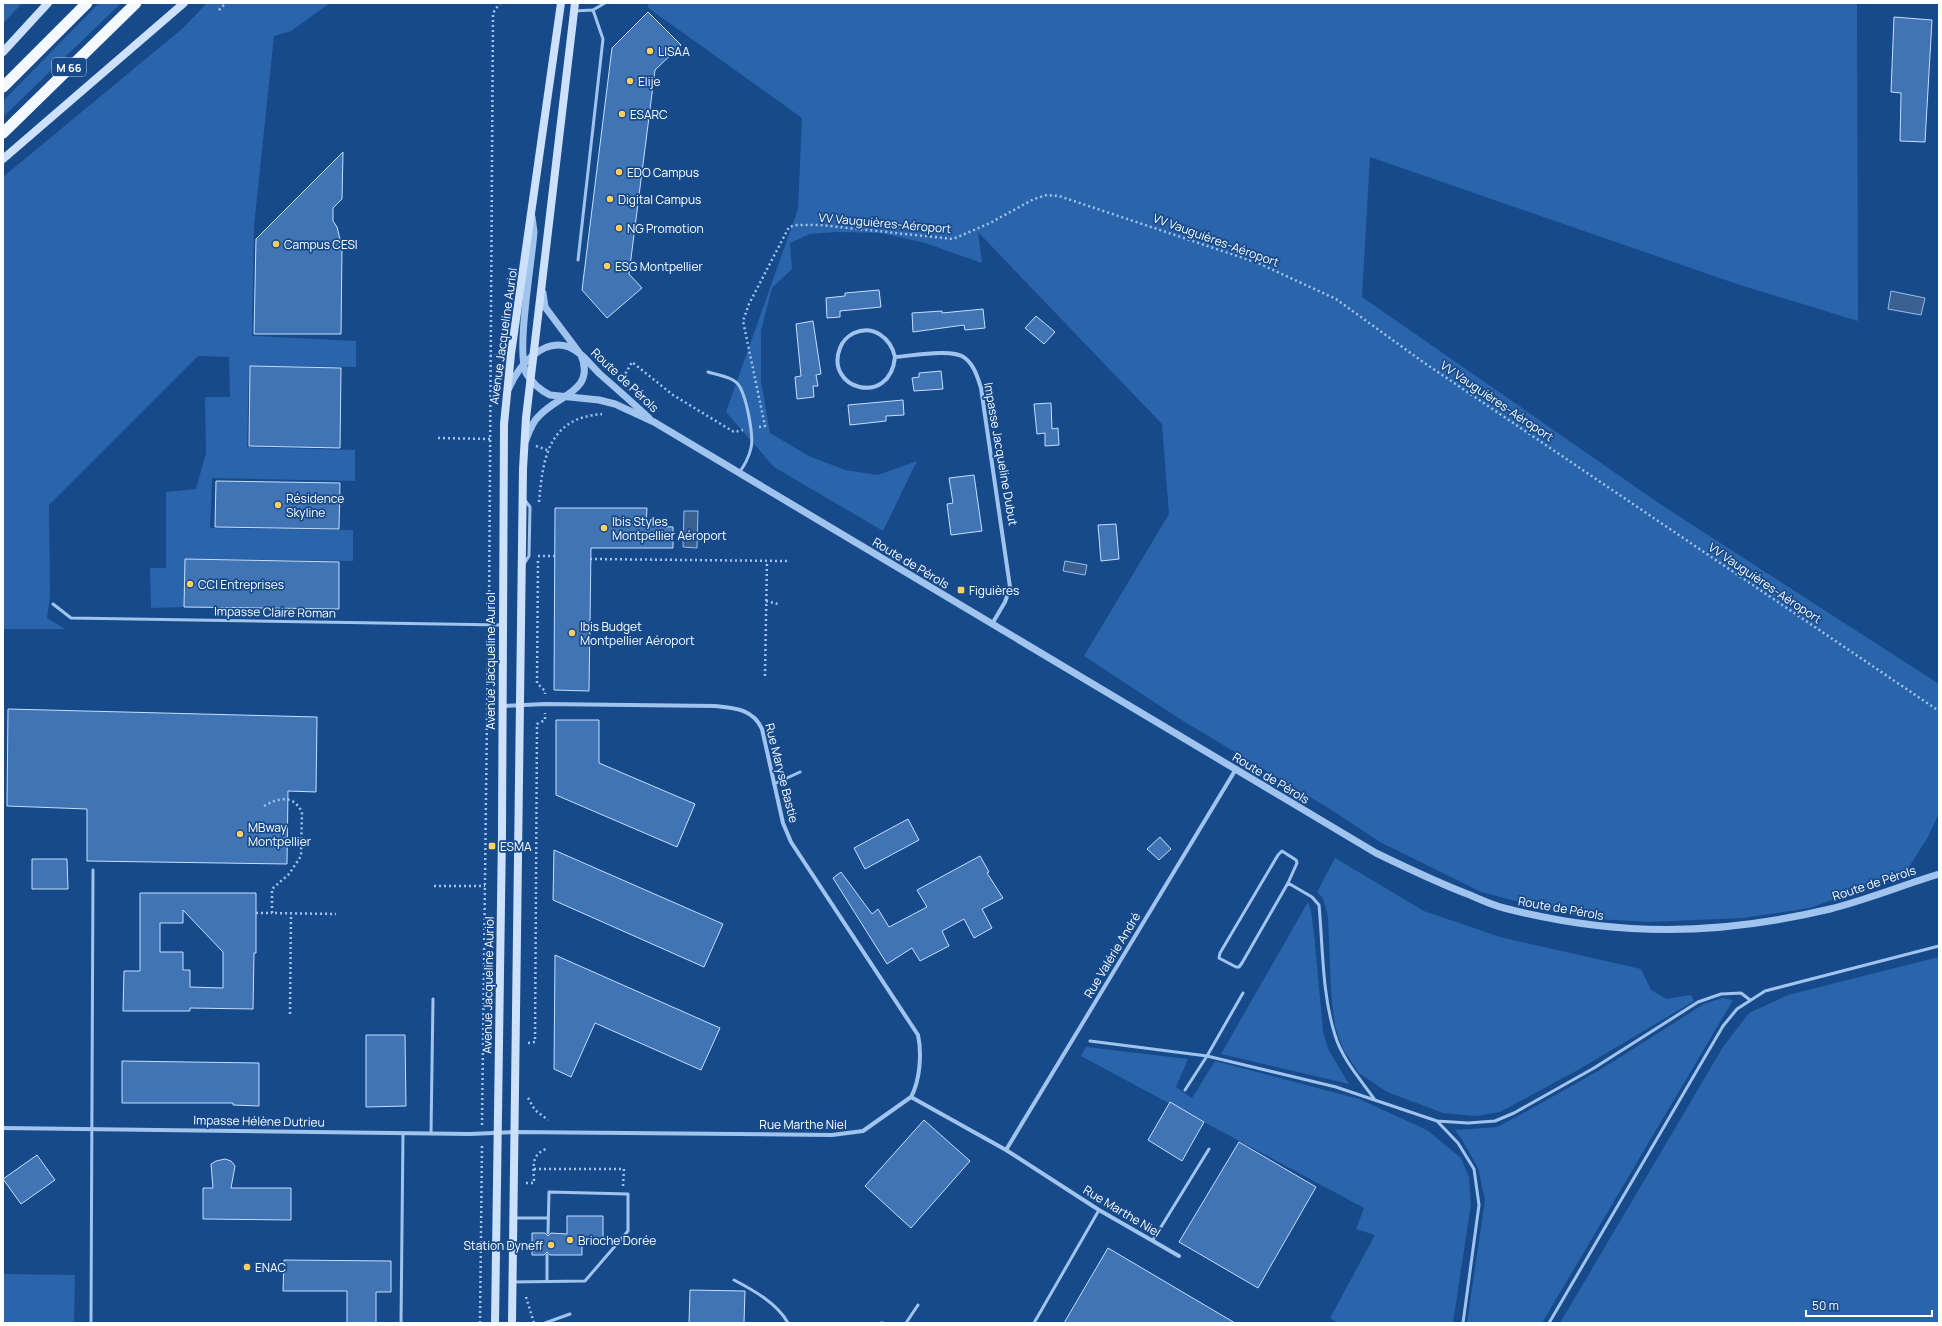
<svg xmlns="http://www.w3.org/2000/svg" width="1942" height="1326" font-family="Manrope,sans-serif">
<rect width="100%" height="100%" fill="#174a8b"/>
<path fill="#2a64aa" d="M3,3H22L3,24Z
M99,3H121L3,117V101Z
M207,3H330L291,31L274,36L254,226L252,336L356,341V367L249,366L247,447L355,450V481L212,478L210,528L353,530V561L185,559L184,607L151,608L150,568H166V492L196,489L206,453L205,397H230L229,357L198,356L49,505L50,596L47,618L65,629H3V177L183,28Z
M650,3H1857L1858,321L1737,284L1370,157L1362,297L1663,506L1939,684V813L1928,837L1905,873L1810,908L1743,918L1649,922L1597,919L1538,907L1481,892L1380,842L1330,809L1180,719L1084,656L1169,514L1162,424L978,232L982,263L925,243L881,233L836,232L810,234L790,243L792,269L772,288L761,331V381L770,433L809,456L845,470L878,475L917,461L883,531L774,467L726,412L798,209L802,118L647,7Z
M1335,858L1424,911L1500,937L1641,969L1651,990L1666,999L1691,995L1694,1001L1578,1070L1500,1112L1476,1116L1443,1113L1387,1092L1359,1073L1343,1049L1335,1026L1331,992L1328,917L1323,898L1317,892Z
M1308,902L1311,911L1314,933L1323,1031L1328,1049L1349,1084L1221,1054Z
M1939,957V1323H1560L1723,1047L1749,1013L1788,995Z
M1722,998L1733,1000L1542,1323H1467L1485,1200L1478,1168L1462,1140L1455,1130L1497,1127L1518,1116L1598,1071L1704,1004Z
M1086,1047L1188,1059L1176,1087L1192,1098L1215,1061L1359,1099L1427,1130L1461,1158L1469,1177L1471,1204L1453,1323H1338L1330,1318L1375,1235L1356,1229L1364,1208L1081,1056Z
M3,1274L75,1275L74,1323H3Z"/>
<path fill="#3b6090" stroke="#94bff1" d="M1891,291L1925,298L1921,315L1888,309Z
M684,511H698L697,548L683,547Z
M1065,561L1087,565L1085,575L1063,571Z"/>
<path fill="#4074b4" stroke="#c7defa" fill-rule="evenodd" d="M648,12L681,45L655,70L629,274L642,288L607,318L582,290L612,48Z
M1894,17L1932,20L1925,142L1900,141L1901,93L1891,92Z
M343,152L342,199L333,208V221L337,227L342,247L341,334H254L256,239Z
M879,290L881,307L840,311V317L827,318L826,298L845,296V293Z
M983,309L985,328L965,330L964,325L913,332L912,313L942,311V313Z
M1036,316L1055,332L1044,344L1025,328Z
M813,321L821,374L816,375L818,386H813L814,397L797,399L795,377L801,376L796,324Z
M250,366L341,368L340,448L249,446Z
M941,371L943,389L914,391L912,378L919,377V373Z
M903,400L904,415L886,416V421L850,425L848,405Z
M1051,403L1052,429L1058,428L1059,445L1045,446V433L1037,434L1034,404Z
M974,475L982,531L951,535L947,504L953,503L949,478Z
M216,481L340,483L339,529L215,527Z
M555,508H647L646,526L673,527V548H591L589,691L554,690Z
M1116,524L1119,559L1101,561L1098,525Z
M185,559L339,562V609L184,607Z
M8,709L317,717L316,792L288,791L287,864L87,861V809L7,806Z
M556,720H599V763L695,804L677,847L556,795Z
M908,819L919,840L865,869L854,848Z
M1160,837L1171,849L1159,860L1147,849Z
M554,850L723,924L704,967L553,900Z
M980,856L989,872L987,873L1003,898L982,909L992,928L974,938L964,919L942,931L949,946L920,961L912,948L887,964L833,878L841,872L872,914L878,909L889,927L927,907L917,890Z
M32,859H67L68,889H32Z
M140,893H256V953H254L253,1009L190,1008V1011H123L124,971H140ZM183,910L223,952V988L190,987V970H183V952H160V923H183Z
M555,955L720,1028L701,1070L595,1023L571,1077L554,1069Z
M366,1035H405L406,1106L366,1107Z
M122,1061L259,1063V1106L233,1105V1103H122Z
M1170,1102L1204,1122L1182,1161L1148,1140Z
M924,1120L970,1161L911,1228L865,1186Z
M1239,1142L1316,1187L1258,1288L1179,1242Z
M37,1155L55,1180L21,1204L3,1179Z
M225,1159L231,1161L235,1166L231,1188H291V1220L203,1219V1188H213L211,1164L216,1161Z
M567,1216H603V1239H582V1255H550L547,1252L544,1255H532V1233H545L548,1236L551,1233L567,1234Z
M1108,1248L1235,1323H1064Z
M284,1260L391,1261V1292H376V1323H347V1291H283Z
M690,1290L745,1291L744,1323H689Z"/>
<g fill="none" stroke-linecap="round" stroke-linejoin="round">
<path stroke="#a1c4ee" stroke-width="2.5" stroke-dasharray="2 3" stroke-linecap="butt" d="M219,10L226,3
M490,356L499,355
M623,378L632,362L673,395L734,432L743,430
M759,427L765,426L743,321L749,304L789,227L797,225H820L953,239L990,223L1034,199L1047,195L1059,196L1258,263L1336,299L1423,362L1939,711
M438,438L490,439
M536,446L547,450
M539,502C543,458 548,418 602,414
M538,556H555
M590,559L787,561
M538,561L537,683L545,691V694
M766,601L778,604
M489,617L493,13L500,3
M765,676L767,561
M264,806C278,798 293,794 302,812L301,856L289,874L272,889V913L336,914
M434,886H485
M256,913H272
M290,1014L291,914
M528,1043L535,1042L537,724L545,720V713
M528,1098L535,1110L548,1120
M482,1125L488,634
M534,1169H624L623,1186
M526,1183H534C534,1168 530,1155 546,1149
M526,1297L534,1323
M480,1323L482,1144"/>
<path stroke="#a1c4ee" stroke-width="3" d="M574,11L593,10L605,3
M578,260L603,39L593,10
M708,372C717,375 730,376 737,383C746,392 754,436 751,448C749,457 744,466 739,473
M524,564L529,556L530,507L524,499
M53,604L71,618L502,625
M774,784L800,772
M1282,851L1296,860L1297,863L1288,883L1242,963L1239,967H1236L1219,958L1220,953L1278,855Z
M1288,883L1312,897L1319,905C1323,948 1322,994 1335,1035C1342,1059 1361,1080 1375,1100
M1090,1041L1207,1056L1336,1087L1437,1121L1458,1143L1474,1169L1479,1205L1463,1323
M1185,1090L1207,1056L1243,993
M1437,1121L1468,1123L1495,1121L1514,1113L1594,1068L1698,1002L1721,994L1741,993L1750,1000
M431,1133L433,999
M514,1218H548
M1153,1240L1209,1149
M734,1280C753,1290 777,1303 788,1323
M547,1281V1255
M513,1282L585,1281L628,1231V1194L549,1192L548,1233
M91,1323L93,870
M401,1323L403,1133
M545,1323L570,1314
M881,1323H883
M906,1323L918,1305
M1034,1323L1099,1210
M1549,1323L1723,1026L1737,1009L1765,991L1939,946"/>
<path stroke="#a1c4ee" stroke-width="4" d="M895,357C891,339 874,324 854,333C848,336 842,342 840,348C824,389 890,408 895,357C911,356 953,348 965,358C974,365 978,378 981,388L1010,587L1005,602L992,624
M911,1097L1006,1150L1099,1210L1179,1256
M3,1128L470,1134L515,1132L832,1135L863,1131L911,1097C920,1081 922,1053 918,1035L791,842L783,823L762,729C753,709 735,708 715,706L545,704L502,706
M1006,1150L1236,769"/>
<path stroke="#a1c4ee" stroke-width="7" d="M532,217L534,232C532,261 516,351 526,373C531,382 541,391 550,395L599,400L615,404L654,422L1376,853C1407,868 1438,883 1470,895C1481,900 1492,905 1504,908C1616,937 1717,936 1830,909C1866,900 1903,885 1939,874
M509,388C518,367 542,337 569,347C583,353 590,365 601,375C617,389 633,403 649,418
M526,440C529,432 532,422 539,416C558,395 596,391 581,355L545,307L543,293"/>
<path stroke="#cee1fa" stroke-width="8" d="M3,52L48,3
M3,159L184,3
M495,1323L502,834L504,424L511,354L561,3
M512,1323L523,469L526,418L575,3"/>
<path stroke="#f4f8ff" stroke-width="11" d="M3,87L87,3
M3,133L136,3"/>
</g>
<g fill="#ffd05f" stroke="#174a8b" stroke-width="1.5">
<circle cx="650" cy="51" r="4"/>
<circle cx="630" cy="81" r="4"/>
<circle cx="622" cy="114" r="4"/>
<circle cx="619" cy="172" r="4"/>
<circle cx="610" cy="199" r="4"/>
<circle cx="619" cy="228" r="4"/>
<circle cx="276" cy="244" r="4"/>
<circle cx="607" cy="266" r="4"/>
<circle cx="278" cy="505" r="4"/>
<circle cx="604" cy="528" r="4"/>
<circle cx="190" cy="584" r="4"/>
<rect x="957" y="586" width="8" height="8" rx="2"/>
<circle cx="572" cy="633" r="4"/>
<circle cx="240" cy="834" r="4"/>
<rect x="488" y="842" width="8" height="8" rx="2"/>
<circle cx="570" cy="1240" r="4"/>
<circle cx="551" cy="1245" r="4"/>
<circle cx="247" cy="1267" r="4"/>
</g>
<g text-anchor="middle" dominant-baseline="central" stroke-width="3.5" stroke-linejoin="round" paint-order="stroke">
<rect fill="#174a8b" stroke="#b9c9dc" stroke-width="1" x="52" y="58" width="34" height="18" rx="3"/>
<g font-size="11" font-weight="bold" fill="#fff">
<text x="69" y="67">M 66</text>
</g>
<g font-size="12" fill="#fff" stroke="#174a8b" text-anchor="start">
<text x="658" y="51">LISAA</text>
<text x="638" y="81">Elije</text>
<text x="630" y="114">ESARC</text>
<text x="627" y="172">EDO Campus</text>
<text x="618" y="199">Digital Campus</text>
<text x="627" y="228">NG Promotion</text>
<text x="284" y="244">Campus CESI</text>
<text x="615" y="266">ESG Montpellier</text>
<text x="286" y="498">Résidence<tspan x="286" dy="14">Skyline</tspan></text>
<text x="612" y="521">Ibis Styles<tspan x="612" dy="14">Montpellier Aéroport</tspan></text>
<text x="198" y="584">CCI Entreprises</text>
<text x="969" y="590">Figuières</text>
<text x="580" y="626">Ibis Budget<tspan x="580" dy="14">Montpellier Aéroport</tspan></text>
<text x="248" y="827">MBway<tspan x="248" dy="14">Montpellier</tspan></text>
<text x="500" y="846">ESMA</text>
<text x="578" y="1240">Brioche Dorée</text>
<text x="543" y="1245" text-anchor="end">Station Dyneff</text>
<text x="255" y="1267">ENAC</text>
</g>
<g font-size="12" fill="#fff" stroke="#174a8b">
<text transform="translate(885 223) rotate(5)">VV Vauguières-Aéroport</text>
<text transform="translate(1216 240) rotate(20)">VV Vauguières-Aéroport</text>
<text transform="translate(503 336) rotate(-82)">Avenue Jacqueline Auriol</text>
<text transform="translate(625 380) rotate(43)">Route de Pérols</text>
<text transform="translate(1497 401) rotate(34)">VV Vauguières-Aéroport</text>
<text transform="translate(1001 454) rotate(80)">Impasse Jacqueline Dubut</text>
<text transform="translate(911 563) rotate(31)">Route de Pérols</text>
<text transform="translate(1765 583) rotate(34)">VV Vauguières-Aéroport</text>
<text transform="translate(275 612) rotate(1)">Impasse Claire Roman</text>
<text transform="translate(490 661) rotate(-90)">Avenue Jacqueline Auriol</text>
<text transform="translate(782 773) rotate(76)">Rue Maryse Bastie</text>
<text transform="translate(1271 778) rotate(31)">Route de Pérols</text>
<text transform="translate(1874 883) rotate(-18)">Route de Pérols</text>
<text transform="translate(1561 908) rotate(10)">Route de Pérols</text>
<text transform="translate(1112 955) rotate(-59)">Rue Valérie André</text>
<text transform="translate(488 985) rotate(-89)">Avenue Jacqueline Auriol</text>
<text transform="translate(259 1121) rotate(1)">Impasse Hélène Dutrieu</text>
<text x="803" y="1124">Rue Marthe Niel</text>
<text transform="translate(1122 1211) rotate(31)">Rue Marthe Niel</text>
</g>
</g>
<rect width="1942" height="1326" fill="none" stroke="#ffffff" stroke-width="8"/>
<path d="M1806 1310v6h126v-6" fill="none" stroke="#ffffff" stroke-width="2"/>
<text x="1812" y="1310" font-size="12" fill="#ffffff" stroke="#174a8b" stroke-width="3" paint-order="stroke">50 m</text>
</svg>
